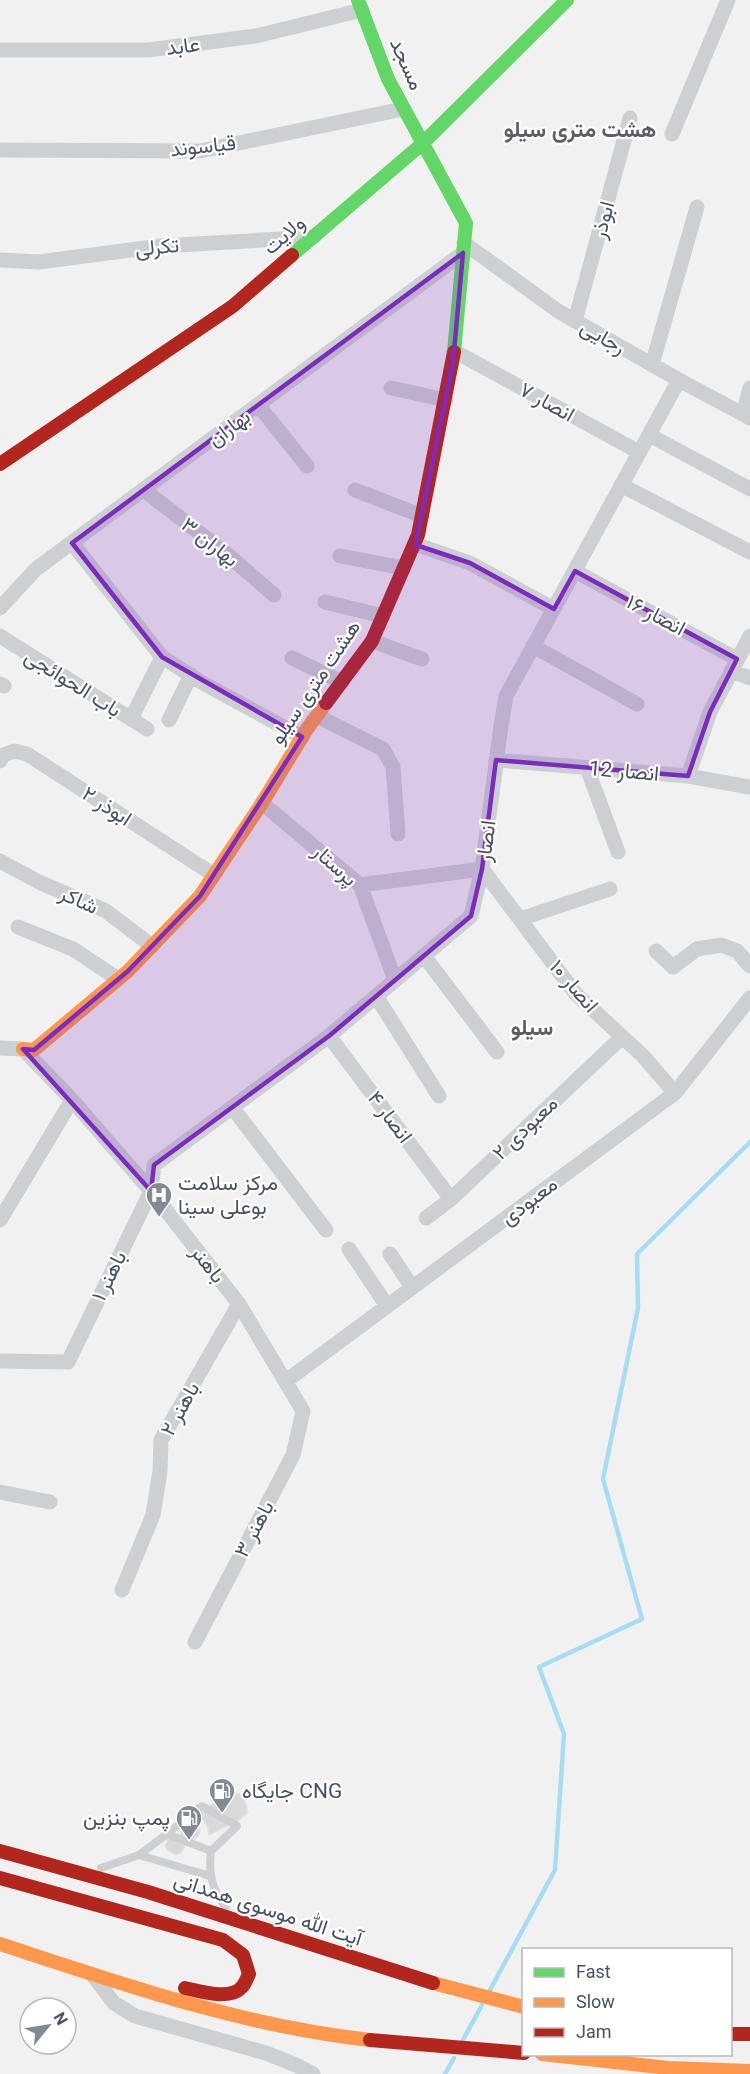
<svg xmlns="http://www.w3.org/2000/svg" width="750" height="2074" font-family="Roboto,Vazirmatn,sans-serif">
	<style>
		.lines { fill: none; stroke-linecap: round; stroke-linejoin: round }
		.stream { stroke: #a7ddf2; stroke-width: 4.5 }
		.building { fill: #d9d9db; stroke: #e3e3e4; stroke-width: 1.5 }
		.lane { stroke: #cdd0d2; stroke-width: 8 }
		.street { stroke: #cdd0d2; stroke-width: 15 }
		.fast { stroke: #63d668; stroke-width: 14 }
		.slow { stroke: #ff974d; stroke-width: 14 }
		.jam { stroke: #b3261e; stroke-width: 14 }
		.marked { fill: #7b2cbf; fill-opacity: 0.2; stroke: #7b2cbf; stroke-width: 4.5; stroke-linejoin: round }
		.labels { text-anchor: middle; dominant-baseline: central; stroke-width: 4.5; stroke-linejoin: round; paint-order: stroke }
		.street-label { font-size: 21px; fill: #475260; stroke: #fff }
		.poi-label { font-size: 21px; fill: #475260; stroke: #fff; text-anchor: start }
		.neighbourhood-label { font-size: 22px; font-weight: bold; fill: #5c6066; stroke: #fff }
	</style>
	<rect width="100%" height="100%" fill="#f2f1f1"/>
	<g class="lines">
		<path class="stream" d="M490 1990 555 1870 564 1734 539 1667 642 1619 603 1479 638 1308 637 1254 750 1142
			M463 2040 482 2005
			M445 2074 454 2058"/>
	</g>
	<path class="building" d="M238 1793 244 1798 248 1812 238 1821 209 1835 208 1828 202 1818 195 1816 224 1796Z
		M180 1830a10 10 0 1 1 20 0a10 10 0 1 1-20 0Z
		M170 1836 186 1844 181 1853 176 1855 167 1850 165 1845Z"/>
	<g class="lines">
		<path class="lane" d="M167 1834 202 1806 237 1826 211 1851
			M139 1855 210 1876
			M101 1868 139 1855 167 1834 211 1851C208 1873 212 1890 226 1908"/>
		<path class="street" d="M0 50H148L256 36 362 10
			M672 134 728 0
			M0 150 200 151 403 109
			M464 243 558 311 679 380 750 418
			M0 260 39 262 161 246 314 237
			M575 321 630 118
			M454 351 639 452
			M652 365 697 207
			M391 388 446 400
			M259 406 307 466
			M743 414 750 388
			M649 435 750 489
			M621 485 750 552
			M144 490 228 555 274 595
			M355 490 422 516
			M72 543 162 657 201 682 302 737
			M415 544 470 563 554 609
			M340 556 404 568
			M575 571 737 659
			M325 602 383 616
			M0 608 36 569 463 253
			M0 636 147 729
			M372 641 422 659
			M533 646 637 704
			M292 658 342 682
			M731 671 750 678
			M0 684 4 686
			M317 716 383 749 393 767 398 834
			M131 719 162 657
			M169 720 191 675
			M496 760 688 776 750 787
			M0 761 3 755 14 751 27 754 214 875
			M587 768 618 852
			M688 776 710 712 750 636
			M262 803 360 885 395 980
			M0 861 39 882 106 911 152 946
			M482 869 576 994 643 1056 675 1093
			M360 885 482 869
			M520 919 610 889
			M18 927 73 949 118 979
			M656 951 673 967 697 949 721 945 737 951 750 966
			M424 956 497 1052
			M376 996 439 1096
			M329 1036 451 1199
			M0 1048 23 1049 72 1100 151 1191 239 1304 303 1411 293 1455 195 1642
			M232 1107 326 1230
			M426 1218 451 1199 622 1037
			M0 1220 72 1100
			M349 1249 387 1306
			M390 1254 412 1287
			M0 1361 68 1362 151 1191 154 1165 329 1036 471 916 482 869 501 726 506 696 679 380
			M286 1381 675 1093 750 998
			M0 1492 50 1502
			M122 1590 153 1515 160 1471 161 1440 239 1304
			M94 1977 114 2003 135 2016 266 2053 296 2065 313 2074"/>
		<path class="fast" d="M358 0 388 79 466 223 454 352
			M292 255 422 144 567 0"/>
		<path class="slow" d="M23 1049 34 1050 128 971 200 896 262 803 307 729 326 703
			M0 1944C122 1984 242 2026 370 2040
			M433 1983 524 2007
			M542 2054 668 2068 750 2071"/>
		<path class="jam" d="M0 464 233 306 292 255
			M326 703 372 641 418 535 454 352
			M0 1851 148 1892 433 1983
			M0 1878 223 1940 243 1955 249 1974C247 1978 245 1984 242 1987 230 2001 200 1991 185 1988
			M730 2034H750
			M370 2040 524 2053"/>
	</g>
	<path class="marked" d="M463 253 453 363 416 545 470 563 554 609 575 571 737 659 710 712 688 776 496 760 482 869 471 916 329 1036 154 1165 151 1191 23 1049 34 1050 128 971 200 896 302 737 162 657 72 543Z"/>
	<defs>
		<g id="hospital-pin" transform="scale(1.35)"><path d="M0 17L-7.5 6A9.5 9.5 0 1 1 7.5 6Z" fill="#838a93" stroke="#fff"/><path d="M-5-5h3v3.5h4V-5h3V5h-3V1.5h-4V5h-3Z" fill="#fff"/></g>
		<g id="fuel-pin" transform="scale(1.35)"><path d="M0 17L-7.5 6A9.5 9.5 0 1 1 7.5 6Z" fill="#838a93" stroke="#fff"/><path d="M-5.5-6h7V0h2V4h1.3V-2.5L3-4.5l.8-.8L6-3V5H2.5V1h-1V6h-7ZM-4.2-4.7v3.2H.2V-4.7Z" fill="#fff"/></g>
	</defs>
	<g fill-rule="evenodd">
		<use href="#hospital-pin" x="159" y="1195"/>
		<use href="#fuel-pin" x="222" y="1791"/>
		<use href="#fuel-pin" x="189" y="1818"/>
	</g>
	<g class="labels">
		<g class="street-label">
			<text transform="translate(183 46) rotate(-7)">عابد</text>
			<text transform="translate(407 64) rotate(66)">مسجد</text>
			<text transform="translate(203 146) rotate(-6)">قیاسوند</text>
			<text transform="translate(603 220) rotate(-75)">ابوذر</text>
			<text transform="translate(284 235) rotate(-41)">ولایت</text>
			<text transform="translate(157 247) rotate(-6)">تکرلی</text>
			<text transform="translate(603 337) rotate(30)">رجایی</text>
			<text transform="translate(547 402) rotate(29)">انصار ۷</text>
			<text transform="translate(229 428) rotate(-37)">بهاران</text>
			<text transform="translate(210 542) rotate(38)">بهاران ۳</text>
			<text transform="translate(656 615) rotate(28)">انصار ۱۶</text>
			<text transform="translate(315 682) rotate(-56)">هشت متری سیلو</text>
			<text transform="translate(73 683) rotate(32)">باب الحوائجی</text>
			<text transform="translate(624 771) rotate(5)">انصار 12</text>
			<text transform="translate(107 806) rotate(33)">ابوذر ۲</text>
			<text transform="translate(486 841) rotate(-83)">انصار</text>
			<text transform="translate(335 865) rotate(42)">پرستار</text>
			<text transform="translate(79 900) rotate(24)">شاکر</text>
			<text transform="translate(574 986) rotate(49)">انصار ۱۰</text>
			<text transform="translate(390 1117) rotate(53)">انصار ۴</text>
			<text transform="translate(525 1128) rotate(-44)">معبودی ۲</text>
			<text transform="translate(529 1201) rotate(-37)">معبودی</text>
			<text transform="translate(208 1264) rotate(52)">باهنر</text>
			<text transform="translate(109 1276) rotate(-64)">باهنر ۱</text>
			<text transform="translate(180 1409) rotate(-61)">باهنر ۲</text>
			<text transform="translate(254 1529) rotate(-62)">باهنر ۳</text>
			<text transform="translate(268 1909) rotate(18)">آیت الله موسوی همدانی</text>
		</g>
		<g class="poi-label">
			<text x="178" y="1183">مرکز سلامت<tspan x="178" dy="24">بوعلی سینا</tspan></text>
			<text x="242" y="1791">جایگاه CNG</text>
			<text x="170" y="1818" text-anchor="end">پمپ بنزین</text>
		</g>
		<g class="neighbourhood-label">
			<text x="580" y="129">هشت متری سیلو</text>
			<text x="532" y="1027">سیلو</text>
		</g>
	</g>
	<rect x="522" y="1948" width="210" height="108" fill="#ffffff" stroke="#b5babf" stroke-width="1.5"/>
	<rect x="534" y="1968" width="30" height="9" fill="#63d668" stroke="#b5babf" stroke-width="1.5"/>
	<text x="576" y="1978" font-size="18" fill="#475260">Fast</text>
	<rect x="534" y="1998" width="30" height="9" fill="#ff974d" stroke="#b5babf" stroke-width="1.5"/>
	<text x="576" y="2008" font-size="18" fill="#475260">Slow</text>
	<rect x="534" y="2028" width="30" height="9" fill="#b3261e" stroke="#b5babf" stroke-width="1.5"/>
	<text x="576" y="2038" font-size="18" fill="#475260">Jam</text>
	<g transform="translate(48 2026) rotate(60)"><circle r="28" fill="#ffffff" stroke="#b5babf" stroke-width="1.5"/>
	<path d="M0-4.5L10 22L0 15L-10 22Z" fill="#838a93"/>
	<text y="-9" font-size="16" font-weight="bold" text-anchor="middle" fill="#475260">N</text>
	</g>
</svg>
